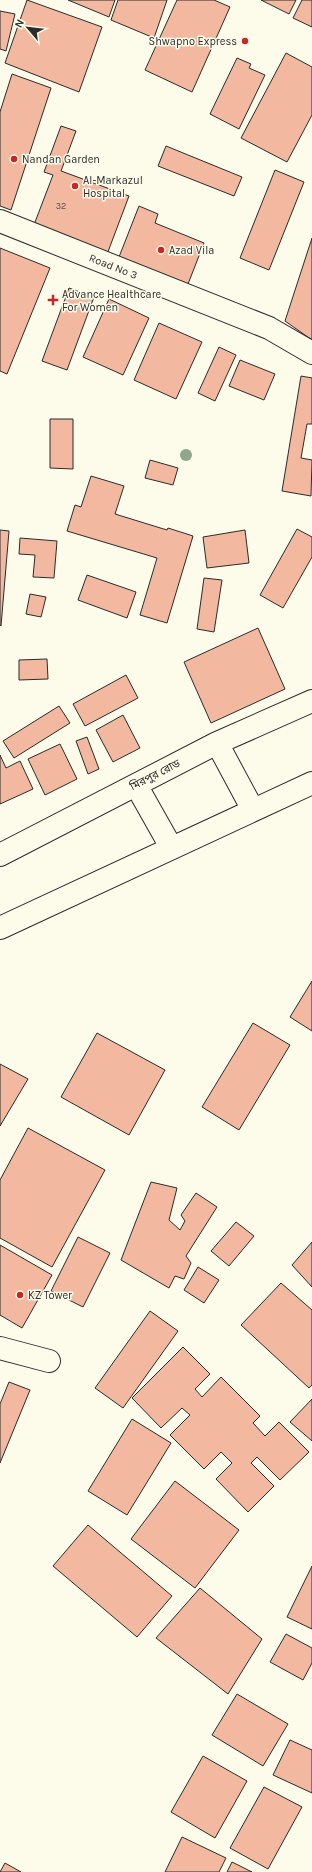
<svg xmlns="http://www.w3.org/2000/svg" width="312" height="1872" font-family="Karla,'Noto Sans Bengali',sans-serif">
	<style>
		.building { fill: #f2b8a0; stroke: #2b2b2b }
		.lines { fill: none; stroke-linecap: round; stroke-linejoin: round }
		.street-casing { stroke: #2b2b2b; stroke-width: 24 }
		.highway-casing { stroke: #2b2b2b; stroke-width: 24 }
		.street { stroke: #fdfbea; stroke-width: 22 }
		.highway { stroke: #fdfbea; stroke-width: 22 }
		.tree { fill: #8ea78a }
		.poi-dot { fill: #c62828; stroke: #fdfbea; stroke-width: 1.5 }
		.labels { text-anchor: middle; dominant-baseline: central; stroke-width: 3; stroke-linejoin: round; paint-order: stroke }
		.number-label { font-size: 9px; fill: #5d4e48 }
		.poi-label { font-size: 11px; fill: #2b2b2b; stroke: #fdfbea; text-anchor: start }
		.street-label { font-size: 11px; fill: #2b2b2b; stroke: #fdfbea }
	</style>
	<rect width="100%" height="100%" fill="#fdfbea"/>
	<path class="building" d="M27 0 102 27 79 92 5 63Z
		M68 0H115L109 17Z
		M118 0H167L154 38 111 20Z
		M177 0H214L230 7 192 92 145 70Z
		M261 0H296L289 14Z
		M302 0H312V27L293 18Z
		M0 11 15 14 6 51 0 49Z
		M286 53 312 67V115L287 162 241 138Z
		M237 58 251 64 249 68 265 75 239 129 210 114Z
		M12 74 51 88 11 210 0 206V112Z
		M61 126 76 131 61 171 129 196 106 257 32 230 53 175 44 172Z
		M166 146 242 177 234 196 158 166Z
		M275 170 304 182 269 270 240 258Z
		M139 206 158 214 155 223 204 243 188 284 119 257Z
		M312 238V340L285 321Z
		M0 248 50 268 7 374 0 371Z
		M69 288 94 297 67 370 42 361Z
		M109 299 149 318 123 375 83 357Z
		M159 323 202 342 176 399 134 380Z
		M219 347 236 355 215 401 198 393Z
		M240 360 275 374 264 400 229 386Z
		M301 376 312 378V424H307L301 458 312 460 311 496 282 491Z
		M50 419H73V469L50 468Z
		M150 460 178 468 173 485 145 478Z
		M91 476 124 486 115 514 167 530 168 528 193 536 167 623 140 615 157 558 67 531 75 505 81 507Z
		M297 529 312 537V557L283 608 260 595Z
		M0 530 9 531 1 626 0 625Z
		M245 530 249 563 207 568 203 537Z
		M20 538 57 541 54 578 33 577 35 555 19 554Z
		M87 575 136 592 127 618 78 600Z
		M204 578 222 580 214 632 197 629Z
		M30 594 46 597 41 617 26 614Z
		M258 628 285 689 211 723 184 662Z
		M47 659 48 679 19 680V660Z
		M126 675 138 698 85 726 73 704Z
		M59 706 70 723 14 758 3 741Z
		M123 715 140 748 113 762 96 730Z
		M87 737 99 769 88 774 76 741Z
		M60 744 77 779 45 795 28 759Z
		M0 755 6 768 20 761 33 789 0 804Z
		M312 981V1031L290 1017Z
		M253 1023 290 1045 239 1130 202 1107Z
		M97 1033 165 1070 129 1135 61 1097Z
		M0 1064 28 1079 0 1126Z
		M28 1128 105 1170 52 1267 0 1238V1180Z
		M151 1182 177 1188 169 1220 180 1230 185 1221 181 1215 196 1193 217 1207 186 1256 191 1263 184 1279 175 1276 169 1288 121 1260Z
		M236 1222 254 1236 229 1266 211 1251Z
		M78 1237 110 1253 83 1307 51 1291Z
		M312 1242V1287L292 1265Z
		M0 1245 52 1275 22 1328 0 1315Z
		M198 1267 219 1280 204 1303 184 1290Z
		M281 1283 312 1310V1385L309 1388 241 1325Z
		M150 1311 178 1331 123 1408 95 1388Z
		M183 1347 210 1374 195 1389 202 1397 221 1377 260 1416 253 1423 265 1436 279 1422 309 1452 280 1480 257 1457 251 1463 274 1486 248 1512 216 1479 232 1463 221 1452 204 1469 170 1435 190 1415 182 1408 161 1428 132 1398Z
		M9 1382 30 1390 0 1463V1404Z
		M312 1399V1441L290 1422Z
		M132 1419 171 1443 127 1515 88 1491Z
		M175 1481 239 1530 195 1588 131 1539Z
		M88 1525 172 1596 137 1637 53 1566Z
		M312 1566V1629L287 1617Z
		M200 1588 262 1639 228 1694 156 1638Z
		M286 1634 312 1648V1663L303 1680 270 1662Z
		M237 1694 288 1724 263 1766 212 1735Z
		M290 1740 312 1750V1793L273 1775Z
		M203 1756 247 1781 215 1838 171 1812Z
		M264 1787 302 1807 268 1869 230 1848Z
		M182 1837 226 1858 219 1872H165Z
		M232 1862 252 1872H227Z
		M5 1863 21 1872H0Z"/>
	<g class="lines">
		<g class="street-casing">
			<g id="street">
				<path id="s1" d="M0 221 269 328 312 353"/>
				<path d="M0 1348 49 1361"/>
			</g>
		</g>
		<g class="highway-casing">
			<path id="highway" d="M217 743 253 810
				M136 785 171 847
				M0 855 217 743 312 701
				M0 928 312 783"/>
		</g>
		<use href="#street" class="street"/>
		<use href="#highway" class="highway"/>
	</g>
	<circle class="tree" cx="186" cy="455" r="6"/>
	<g class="poi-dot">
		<circle cx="245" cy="41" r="4"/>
		<circle cx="14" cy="159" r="4"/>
		<circle cx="75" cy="186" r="4"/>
		<circle cx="161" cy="250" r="4"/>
		<path d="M51 294h4v4h4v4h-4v4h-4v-4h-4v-4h4z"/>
		<circle cx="20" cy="1295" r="4"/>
	</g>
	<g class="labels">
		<g class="number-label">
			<text x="61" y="206">32</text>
		</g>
		<g class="poi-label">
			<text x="237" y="41" text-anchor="end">Shwapno Express</text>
			<text x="22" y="159">Nandan Garden</text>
			<text x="83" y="180">Al-Markazul<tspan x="83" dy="13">Hospital</tspan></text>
			<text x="169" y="250">Azad Vila</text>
			<text x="62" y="294">Advance Healthcare<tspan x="62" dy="13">For Women</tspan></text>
			<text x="28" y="1295">KZ Tower</text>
		</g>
		<g class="street-label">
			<text stroke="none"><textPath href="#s1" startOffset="122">Road No 3</textPath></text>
			<text transform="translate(155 775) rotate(-27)">মিরপুর রোড</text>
		</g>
	</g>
	<g transform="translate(28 28) rotate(298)" stroke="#fdfbea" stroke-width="3" paint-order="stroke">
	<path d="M0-3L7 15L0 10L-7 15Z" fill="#2b2b2b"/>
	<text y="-6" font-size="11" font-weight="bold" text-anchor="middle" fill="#2b2b2b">N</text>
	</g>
</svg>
